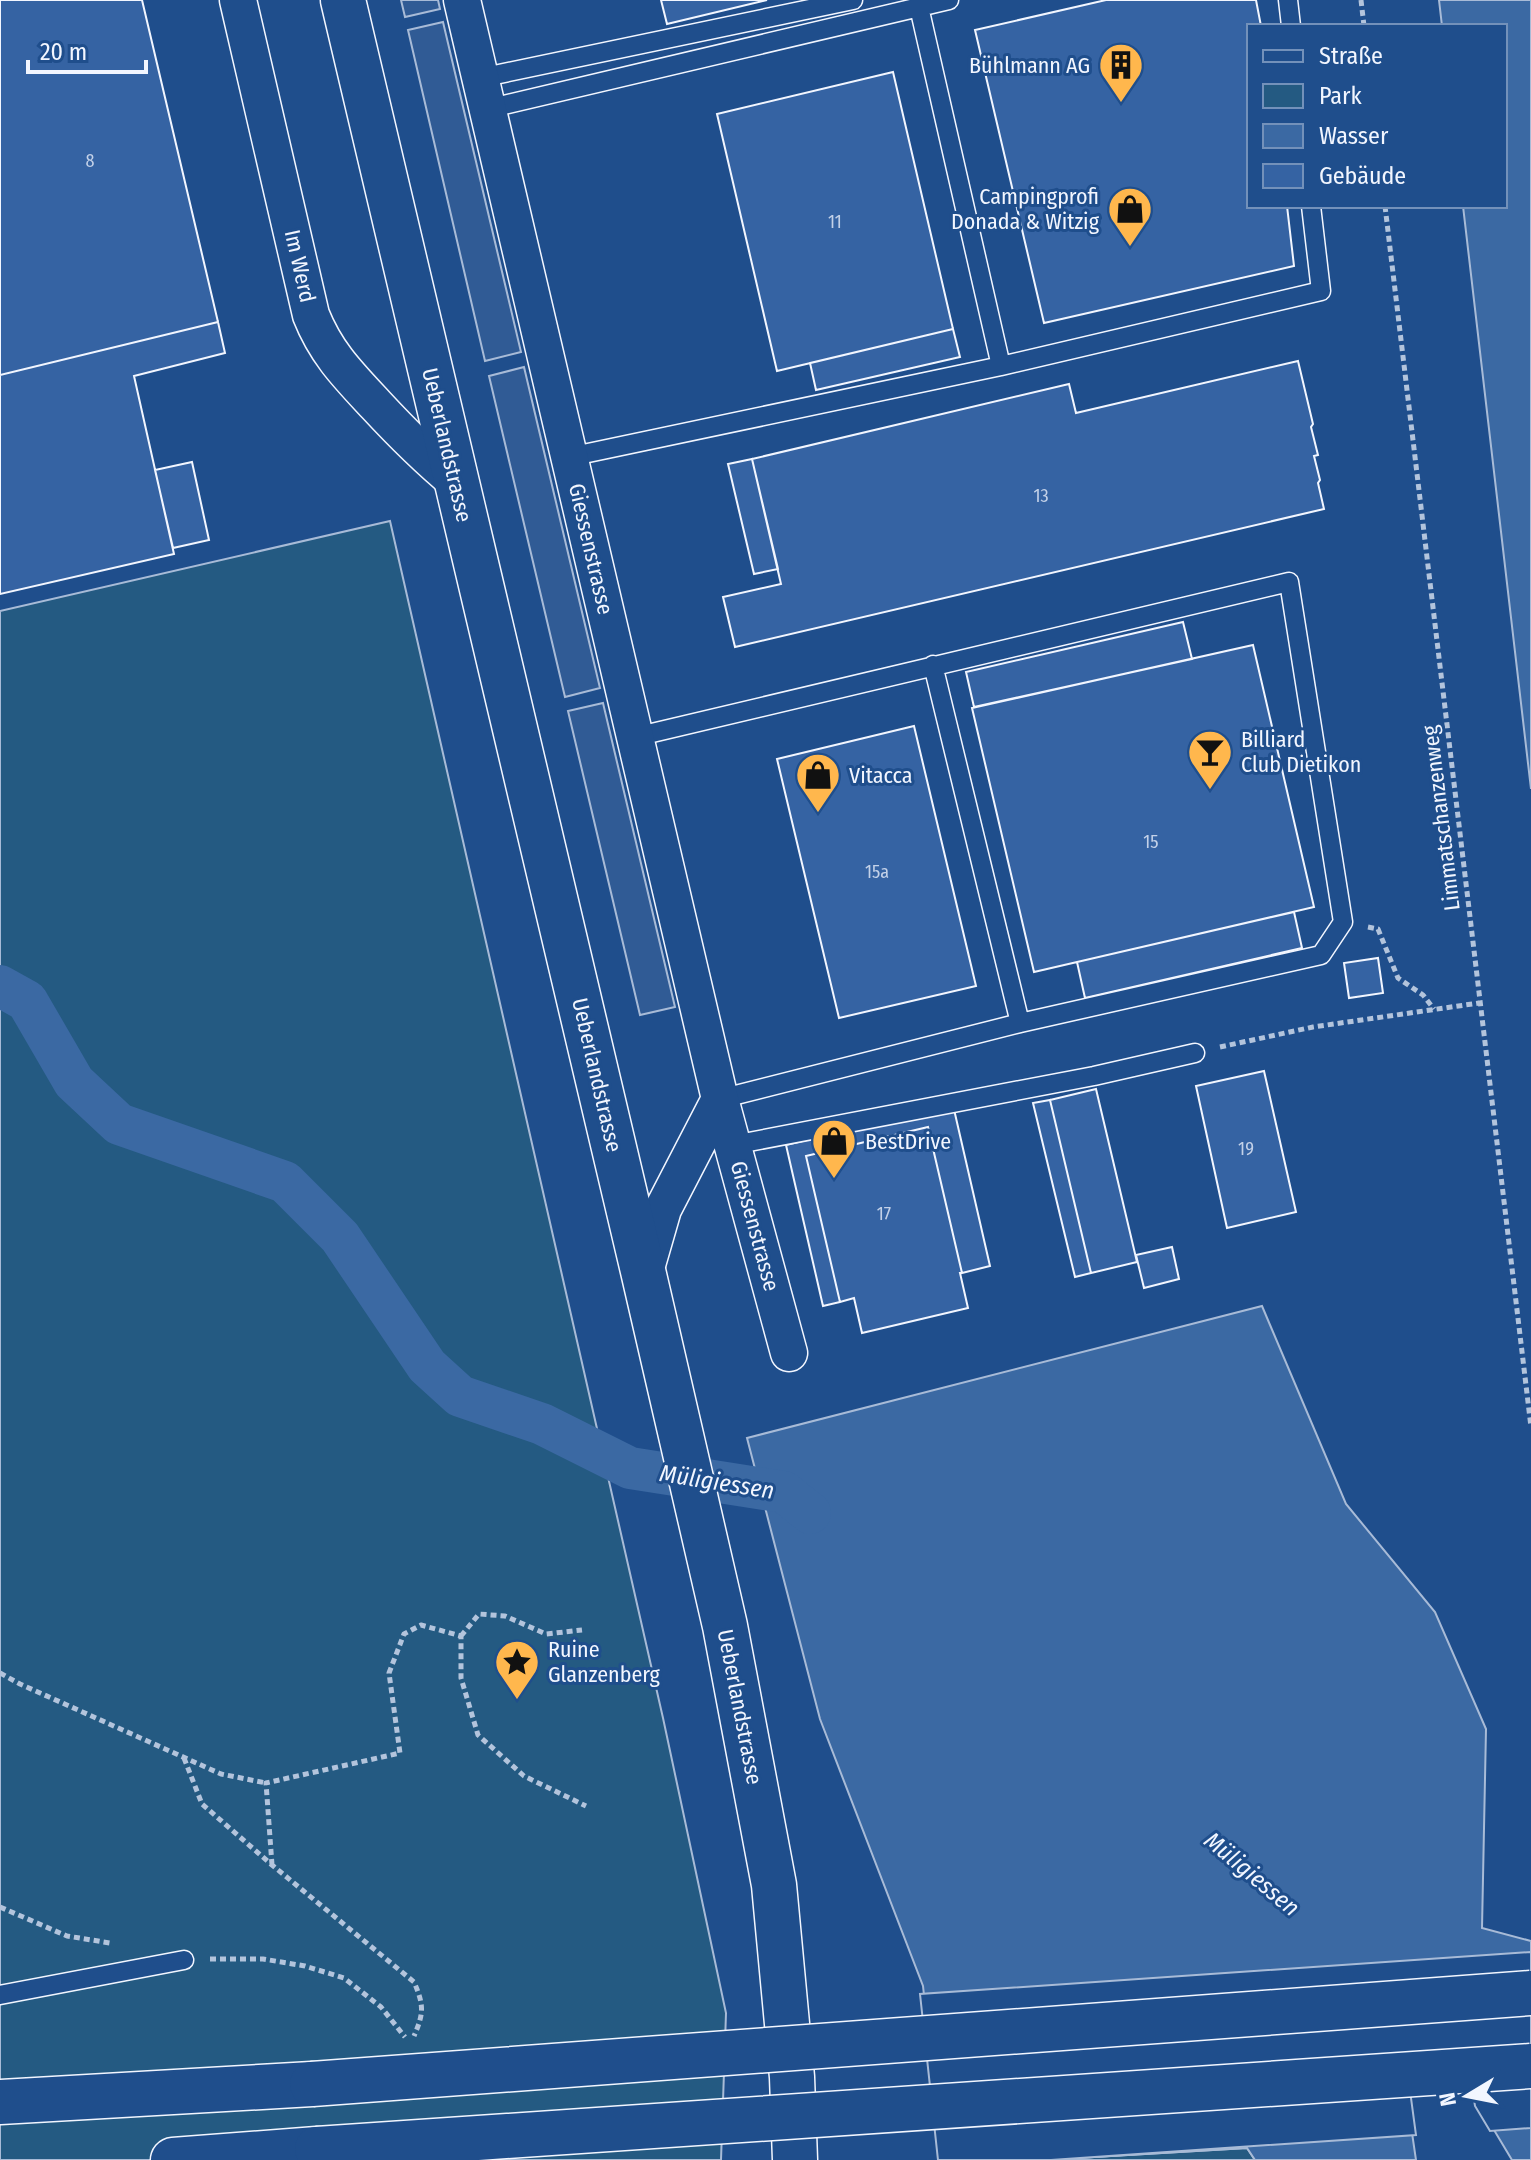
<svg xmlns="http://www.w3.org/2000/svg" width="1531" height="2160" font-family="'Fira Sans Condensed',sans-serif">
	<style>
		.green { fill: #245a82; stroke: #a8bbd7; stroke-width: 2 }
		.parking { fill: #305b95; stroke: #a8bbd7; stroke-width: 2 }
		.water { fill: #3b69a3; stroke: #a8bbd7; stroke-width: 2 }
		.pier { fill: #1f4e8c; stroke: #a8bbd7; stroke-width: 2 }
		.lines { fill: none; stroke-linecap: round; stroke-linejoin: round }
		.canal { stroke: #3b69a3; stroke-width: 42 }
		.building { fill: #3563a3; stroke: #f2f6ff; stroke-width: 2 }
		.service-casing { stroke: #f2f6ff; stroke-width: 21 }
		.minor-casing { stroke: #f2f6ff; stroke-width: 39 }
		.primary-casing { stroke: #f2f6ff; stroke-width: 47 }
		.motorway-casing { stroke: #f2f6ff; stroke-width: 47 }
		.path { stroke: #b3c4dc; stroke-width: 5; stroke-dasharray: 6 4; stroke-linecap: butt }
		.service { stroke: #1f4e8c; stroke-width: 18 }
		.minor { stroke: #1f4e8c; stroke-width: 36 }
		.primary { stroke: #1f4e8c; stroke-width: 44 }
		.motorway { stroke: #1f4e8c; stroke-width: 44 }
		.motorway-bridge-casing { stroke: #f2f6ff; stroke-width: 47; stroke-linecap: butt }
		.motorway-bridge { stroke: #1f4e8c; stroke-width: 44 }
		.labels { text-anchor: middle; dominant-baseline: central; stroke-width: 6; stroke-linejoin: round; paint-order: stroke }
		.number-label { font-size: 18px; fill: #c3d1e8 }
		.poi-label { font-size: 22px; fill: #f2f6ff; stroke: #1f4e8c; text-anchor: start }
		.street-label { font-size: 22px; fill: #f2f6ff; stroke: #1f4e8c }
		.water-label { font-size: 24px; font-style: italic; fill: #f2f6ff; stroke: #1f4e8c }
	</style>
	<rect width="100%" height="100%" fill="#1f4e8c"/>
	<path class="green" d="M390 521 663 1718 726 2013 721 2160H0V611Z
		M1247 2148 1255 2160H1043Z"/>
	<path class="parking" d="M401 0H438L440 9 405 17Z
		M443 22 521 352 485 361 408 30Z
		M524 367 600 688 565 697 489 376Z
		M603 703 675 1007 640 1015 568 711Z"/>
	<path class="water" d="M1439 0H1531V789L1463 206H1505V26H1442Z
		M1262 1306 1346 1504 1435 1612 1486 1729 1482 1928 1531 1941V2160H1512L1479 2105 1470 2053 1401 2058 1416 2160H1255L1247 2148 1043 2160H942L923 1986 820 1719 747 1438Z"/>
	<path class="pier" d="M1531 1952V2128L1490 2131 1475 2106 1467 2057 1406 2061 1416 2135 1051 2160H938L920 1994Z"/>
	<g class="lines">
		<path class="canal" d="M0 986 27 1001 74 1082 119 1124 285 1182 340 1237 427 1366 460 1396 542 1424 630 1468 784 1492 810 1513"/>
	</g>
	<path class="building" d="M0 0H142L218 322 0 375Z
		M661 0H767L667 24Z
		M1106 0H1256L1261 26H1249V206H1287L1294 266 1044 323 975 30Z
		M893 72 953 329 777 371 717 114Z
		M218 322 225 353 134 376 174 554 0 594V375Z
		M953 329 960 357 816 390 810 363Z
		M1298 361 1313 424 1311 427 1318 455 1314 456 1320 480 1318 483 1324 509 735 647 723 597 781 584 752 459 1069 384 1076 413Z
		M752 459 778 569 754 574 728 464Z
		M192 462 209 540 173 548 155 470Z
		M1183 622 1192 659 974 707 966 672Z
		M1253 645 1314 907 1034 972 972 708Z
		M914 726 976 986 839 1018 777 759Z
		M1294 912 1302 948 1085 998 1077 962Z
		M1378 958 1383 993 1349 998 1344 963Z
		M1264 1071 1296 1212 1227 1228 1196 1086Z
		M1096 1089 1137 1262 1091 1273 1050 1100Z
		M1050 1100 1091 1273 1075 1277 1033 1103Z
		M953 1105 990 1266 962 1273 928 1127 806 1156 840 1302 823 1306 786 1145Z
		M928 1127 962 1273H960L968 1308 862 1333 854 1298 840 1302 806 1156Z
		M1172 1247 1179 1279 1144 1288 1136 1255Z"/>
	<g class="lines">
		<g class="service-casing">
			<path id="service" d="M1288 0 1291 26
				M919 7 1001 366
				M480 78 853 0
				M487 109 949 0
				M569 457 1001 366 1321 291 1311 206
				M933 665 1020 1023
				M635 737 1289 582 1343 922 1321 955 1020 1023 720 1099
				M733 1145 1094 1076 1195 1053
				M0 1995 184 1960"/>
		</g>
		<g class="minor-casing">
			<path id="minor" d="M238 0 311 315C326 353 348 375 376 405 401 432 427 458 456 482
				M462 0 720 1099 789 1353
				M644 1275 663 1209 720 1099"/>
		</g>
		<g class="primary-casing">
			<path id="primary" d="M343 0 644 1275 725 1626 774 1885 792 2077 795 2160"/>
		</g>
		<g class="motorway-casing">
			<path id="motorway" d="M0 2102 312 2084
				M173 2160 317 2149"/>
		</g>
		<path class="path" d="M1361 0 1364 26
			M1385 206 1531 1427
			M1368 927 1378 929 1398 978 1423 995 1434 1009
			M1220 1047 1313 1027 1479 1003
			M461 1636 479 1614 505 1616 546 1634 582 1630
			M0 1673 20 1684 221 1774 266 1783
			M184 1758 202 1804 272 1865 414 1982C424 2005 424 2013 414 2036
			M272 1865 266 1783 400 1753 389 1673 404 1634 421 1625 461 1636V1678L478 1735 524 1776 586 1806
			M0 1907 67 1936 110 1943
			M210 1959H263L305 1966 344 1978 381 2007 405 2037"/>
		<use href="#service" class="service"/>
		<use href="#minor" class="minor"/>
		<use href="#primary" class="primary"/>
		<use href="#motorway" class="motorway"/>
		<g class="motorway-bridge-casing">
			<path id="motorway-bridge" d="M312 2084 1531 1993
				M317 2149 1531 2066"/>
		</g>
		<use href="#motorway-bridge" class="motorway-bridge"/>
	</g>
	<defs>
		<g id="building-pin" transform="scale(2.3)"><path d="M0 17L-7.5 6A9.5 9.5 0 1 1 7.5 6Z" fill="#ffb74d" stroke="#1f4e8c"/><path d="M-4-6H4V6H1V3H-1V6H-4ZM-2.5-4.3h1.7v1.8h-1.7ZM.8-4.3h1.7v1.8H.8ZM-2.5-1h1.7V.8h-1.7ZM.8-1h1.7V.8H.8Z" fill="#111"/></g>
		<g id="shop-pin" transform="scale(2.3)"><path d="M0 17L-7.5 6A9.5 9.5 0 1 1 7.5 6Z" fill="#ffb74d" stroke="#1f4e8c"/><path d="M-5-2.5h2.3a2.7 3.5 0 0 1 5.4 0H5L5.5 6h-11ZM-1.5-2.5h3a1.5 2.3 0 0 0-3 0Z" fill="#111"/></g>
		<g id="bar-pin" transform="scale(2.3)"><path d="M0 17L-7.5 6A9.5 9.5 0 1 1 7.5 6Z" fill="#ffb74d" stroke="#1f4e8c"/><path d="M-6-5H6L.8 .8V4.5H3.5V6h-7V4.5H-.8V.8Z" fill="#111"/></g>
		<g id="sight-pin" transform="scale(2.3)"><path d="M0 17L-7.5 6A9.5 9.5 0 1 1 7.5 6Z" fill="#ffb74d" stroke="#1f4e8c"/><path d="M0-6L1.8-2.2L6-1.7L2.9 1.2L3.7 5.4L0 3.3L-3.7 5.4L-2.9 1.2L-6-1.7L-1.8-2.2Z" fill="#111"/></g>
	</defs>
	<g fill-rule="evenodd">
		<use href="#building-pin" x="1121" y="65"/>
		<use href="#shop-pin" x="1130" y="209"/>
		<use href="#bar-pin" x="1210" y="752"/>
		<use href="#shop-pin" x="818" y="775"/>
		<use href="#shop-pin" x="834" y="1141"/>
		<use href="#sight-pin" x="517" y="1662"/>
	</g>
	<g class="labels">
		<g class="number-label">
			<text x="90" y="161">8</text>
			<text x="835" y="222">11</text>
			<text x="1041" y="496">13</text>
			<text x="1151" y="842">15</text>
			<text x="877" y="872">15a</text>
			<text x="1246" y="1149">19</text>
			<text x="884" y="1214">17</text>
		</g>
		<g class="poi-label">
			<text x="1090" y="65" text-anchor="end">Bühlmann AG</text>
			<text x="1099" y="196" text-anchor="end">Campingprofi<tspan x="1099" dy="25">Donada &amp; Witzig</tspan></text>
			<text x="1241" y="739">Billiard<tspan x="1241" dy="25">Club Dietikon</tspan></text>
			<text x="849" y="775">Vitacca</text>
			<text x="865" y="1141">BestDrive</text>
			<text x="548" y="1649">Ruine<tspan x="548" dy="25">Glanzenberg</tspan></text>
		</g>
		<g class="street-label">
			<text transform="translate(300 266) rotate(77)">Im Werd</text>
			<text transform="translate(447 445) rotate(77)">Ueberlandstrasse</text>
			<text transform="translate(591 549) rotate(77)">Giessenstrasse</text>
			<text transform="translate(1441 818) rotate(-97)">Limmatschanzenweg</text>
			<text transform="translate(597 1075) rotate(77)">Ueberlandstrasse</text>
			<text transform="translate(755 1226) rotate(75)">Giessenstrasse</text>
			<text transform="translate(740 1707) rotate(79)">Ueberlandstrasse</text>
		</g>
		<g class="water-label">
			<text transform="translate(717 1482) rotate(9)">Müligiessen</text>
			<text transform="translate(1252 1874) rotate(40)">Müligiessen</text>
		</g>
	</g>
	<rect x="1247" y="24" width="260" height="184" fill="#1f4e8c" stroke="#7391ba" stroke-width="2"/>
	<rect x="1263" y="50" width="40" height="12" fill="#1f4e8c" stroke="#7391ba" stroke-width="2"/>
	<text x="1319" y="64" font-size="24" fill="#f2f6ff">Straße</text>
	<rect x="1263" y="84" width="40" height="24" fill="#245a82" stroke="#7391ba" stroke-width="2"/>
	<text x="1319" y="104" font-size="24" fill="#f2f6ff">Park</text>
	<rect x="1263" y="124" width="40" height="24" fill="#3b69a3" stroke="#7391ba" stroke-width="2"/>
	<text x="1319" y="144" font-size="24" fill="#f2f6ff">Wasser</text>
	<rect x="1263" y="164" width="40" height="24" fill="#3563a3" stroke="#7391ba" stroke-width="2"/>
	<text x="1319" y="184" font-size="24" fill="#f2f6ff">Gebäude</text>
	<g transform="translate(1467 2096) rotate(260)" stroke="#1f4e8c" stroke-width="6" paint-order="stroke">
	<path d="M0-6L14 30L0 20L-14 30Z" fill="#f2f6ff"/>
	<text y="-12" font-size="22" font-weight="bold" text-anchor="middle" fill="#f2f6ff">N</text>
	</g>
	<path d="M28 60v12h118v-12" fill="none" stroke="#f2f6ff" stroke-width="4"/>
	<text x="40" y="60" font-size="24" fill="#f2f6ff" stroke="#1f4e8c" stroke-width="6" paint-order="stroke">20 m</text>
</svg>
